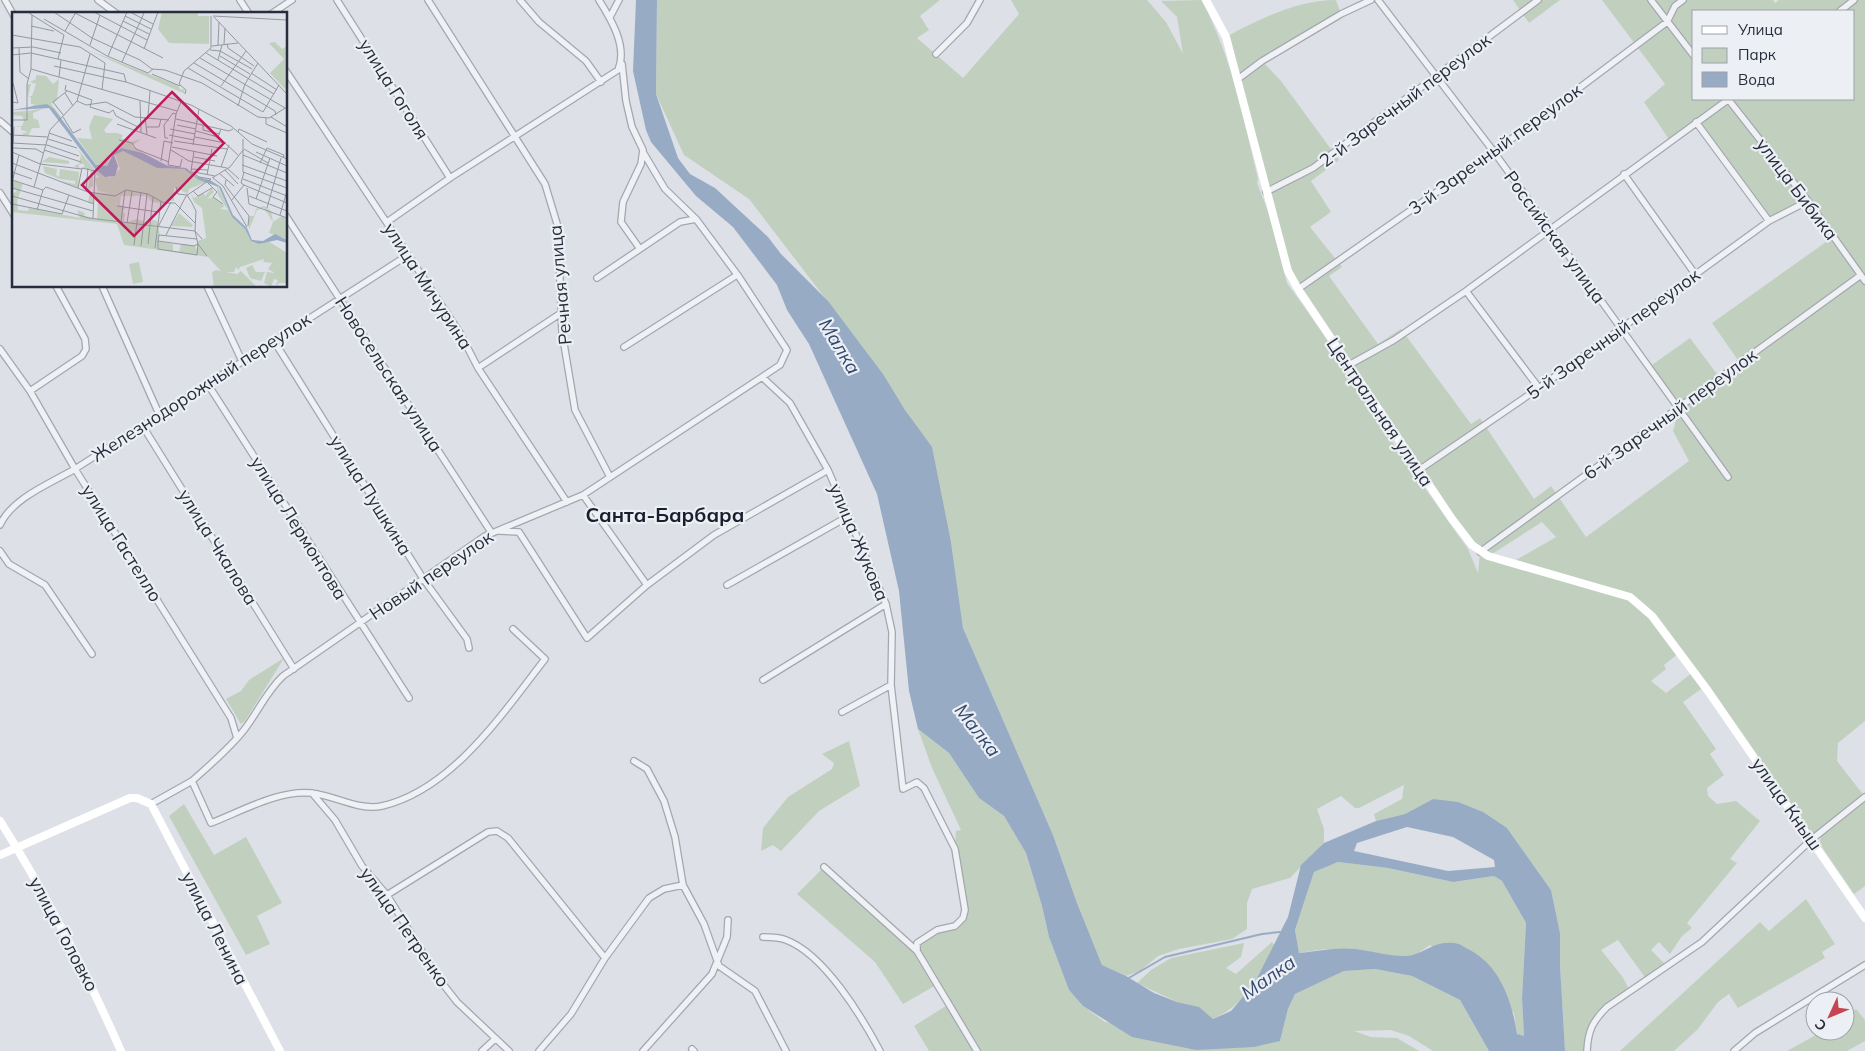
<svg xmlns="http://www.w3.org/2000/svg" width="1865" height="1051" font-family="Mulish,sans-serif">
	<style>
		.green { fill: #c1d0be; fill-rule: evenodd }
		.water { fill: #98abc5; fill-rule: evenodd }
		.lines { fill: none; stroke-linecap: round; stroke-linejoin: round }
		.stream { stroke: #98abc5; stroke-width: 2 }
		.street-casing { stroke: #a3a7b0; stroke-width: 8 }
		.street { stroke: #eff1f5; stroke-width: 5.5 }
		.secondary { stroke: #fff; stroke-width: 8 }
		.labels { text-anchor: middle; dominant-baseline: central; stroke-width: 4.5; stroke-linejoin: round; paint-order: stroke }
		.street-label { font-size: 18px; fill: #272d3c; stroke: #eceff4 }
		.water-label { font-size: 19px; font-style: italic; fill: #33496e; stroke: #eceff4 }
		.quarter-label { font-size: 20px; font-weight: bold; fill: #191f2d; stroke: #eceff4 }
		.inset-road { fill: none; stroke: #9498a2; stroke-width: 1 }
		.view { fill: #c2185b; fill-opacity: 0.15; stroke: #c2185b; stroke-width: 2.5 }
		.inset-edge { fill: none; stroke: #272d3c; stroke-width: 2.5 }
	</style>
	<rect width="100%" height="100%" fill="#dde0e6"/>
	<path class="green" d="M657 0H940L920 16 929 30 917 38 963 78 1019 14 1011 0H1147L1166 22 1183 54 1177 17 1161 1 1201 0C1208 10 1211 20 1216 31 1236 78 1246 130 1258 179L1257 183 1268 211 1287 283 1343 361 1386 433 1468 549 1478 573 1480 552 1472 545 1293 280 1226 37C1259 19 1298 0 1336 0L1341 14 1262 61 1281 81 1339 160 1311 181 1331 212 1310 227 1342 267 1329 276 1378 344 1401 329 1471 424 1480 418 1534 499 1551 486 1586 537 1689 461 1673 431 1679 409 1649 367 1690 338 1720 378 1740 363 1712 323 1833 237 1808 201 1769 221 1696 122 1670 141 1644 102 1665 84 1602 0H1773L1775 3 1779 0H1865V721L1838 743 1837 761 1865 797 1811 840 1704 687 1683 702 1716 749 1710 754 1724 775 1707 788 1708 796 1717 804 1736 801 1760 821 1730 859 1737 863 1687 923 1692 928 1682 936 1670 954 1659 942 1651 950 1667 966 1647 980 1618 940 1601 950 1622 976 1630 991 1595 1019 1587 1051H1565L1560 965V933L1551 890 1507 828 1433 799 1405 814 1376 821 1374 814 1402 799 1404 785 1359 808H1355L1341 796 1317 809 1324 829V843L1290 878 1252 889 1247 903V929L1232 939 1179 949 1158 956 1140 971 1126 976 1102 965 1077 903 1053 835 963 628 951 542 905 410 868 354 749 199 684 155 656 94ZM1694 11H1854V99H1694ZM1542 522 1556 537 1511 563 1489 556ZM1679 653 1693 672 1666 693 1651 681 1666 669 1664 665Z
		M1513 0H1560L1529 23Z
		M284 658 245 721 241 724 226 699 241 691 249 680Z
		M918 729 949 753 979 798 1004 816 1026 853 1042 906 1049 937 1069 990 1083 1006 1105 1022 1280 1041 1288 1009 1295 994 1344 971 1375 969 1412 976 1460 1000 1489 1051H1433L1409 1036 1391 1030 1354 1031 1371 1037 1397 1038 1419 1051H929L914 1026 949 1004 938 984 903 1004 875 962 797 894 824 867 917 951V943L937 930 955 926 965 910 955 849 956 831 961 830 932 768Z
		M849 741 860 786 819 811 781 851 773 845 761 851 763 828 788 797 832 769 834 763 822 754Z
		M1865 801V886L1854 894 1820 844 1821 835Z
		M184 804 214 855 246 837 282 903 257 916 270 944 246 955 169 816Z
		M1338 862 1388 868 1453 882 1494 876 1502 881 1526 923 1522 998 1524 1037 1517 1034 1514 1013 1430 945 1414 956H1390L1355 949H1325L1299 953 1295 930 1314 872Z
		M1806 899 1835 944 1822 952 1825 958 1738 1008 1729 994 1718 1002 1698 1029 1674 1051H1620L1760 922 1769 931Z
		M1272 942 1274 945C1258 977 1248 1003 1213 1019L1199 1008 1177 1002 1137 983 1151 970 1171 958 1244 943 1241 957 1226 968 1236 974Z
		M1856 1009 1865 1020V1041L1847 1051H1787L1823 1031H1845V1017Z"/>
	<path class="water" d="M636 0H657L656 94 678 158 690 174 715 188 768 237 781 254 828 301 883 374 905 410 932 447 951 542 963 628 1053 835 1077 903 1102 965 1126 976 1154 993 1177 1002 1199 1007 1213 1019 1231 1011 1254 984 1288 917 1301 865 1324 843 1376 821 1405 814 1433 799 1458 802 1483 812 1507 828 1551 890 1560 933V965L1565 1051H1489L1460 1000 1412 976 1375 969 1344 971 1295 994 1288 1009 1280 1041 1254 1047 1196 1050 1132 1037 1083 1006 1069 990 1049 937 1042 906 1026 853 1004 816 979 798 949 753 918 729 909 691 899 591 877 494 809 344 787 310 777 285 733 227 696 196 651 142 646 130 633 71ZM1407 827 1453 837 1494 860 1495 867 1448 871 1354 851 1357 843ZM1338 862 1388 868 1453 882 1494 876 1502 881 1526 923 1522 998 1524 1036 1517 1034C1512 1001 1500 965 1468 949 1464 947 1459 943 1454 943 1433 940 1422 956 1404 956 1387 956 1372 951 1356 949 1337 947 1317 951 1299 953L1295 930 1314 872Z"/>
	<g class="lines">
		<path class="stream" d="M1127 979 1165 957 1262 934 1280 932"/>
		<g class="street-casing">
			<path id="street" d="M5 0 14 16
				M98 0 117 14
				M240 0 249 14
				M337 0 450 178
				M428 0 545 184 558 227 562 332 575 410 610 477
				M520 0 539 22 586 61 601 82
				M1378 0 1494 152 1728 477
				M1651 0 1694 56
				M1840 11 1854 0
				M271 14 292 0
				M610 17 619 0
				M936 54 967 23 980 0
				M622 64 626 101 632 127 643 150 641 164 623 202 621 222 640 249
				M286 71 460 333 478 368 567 502
				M1238 79 1262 61 1341 14 1371 0
				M1728 99 1808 201 1865 281
				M0 121 14 133
				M1696 122 1769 221
				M643 152 665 189 696 219
				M1624 174 1695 274
				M1266 192 1313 168 1538 0
				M0 193 14 215
				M286 216 491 532
				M387 222 450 178 618 70C628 47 611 19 599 0
				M102 286 159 414
				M207 286 242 361
				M1298 289 1494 152 1667 22 1675 6 1683 0
				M1466 291 1539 388
				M274 341 424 580 467 639 469 648
				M624 347 737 275
				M0 349 30 391 75 469 231 718 237 738
				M1349 365 1394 340 1466 291 1729 99
				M478 368 561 313
				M762 377 790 403 828 470 886 604 892 632 891 685 903 789 917 782 924 788 955 849 965 910 963 918 955 926 937 930 917 943V951L977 1051
				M207 383 409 698
				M30 391 82 356 86 349 85 339 56 286
				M142 425 294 669
				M1419 470 1539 388 1769 221 1808 201
				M583 495 647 585
				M0 525C12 498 51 483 75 469L408 255
				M499 531 519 532 587 638 647 585 714 535 828 470
				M0 551 9 564 45 585 92 654
				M1480 552 1861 275
				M727 585 847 517
				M763 680 886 604
				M842 712 891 685
				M634 761 647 769 664 801 675 837 683 885 704 924 719 966 755 991 786 1051
				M192 781C210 765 229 749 244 730 258 712 266 692 283 676L485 536 583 495 762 377 780 365 787 350 739 277 696 219 680 222 597 278
				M312 793 335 820 362 866 387 895 439 979 457 1002 509 1051
				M151 804 192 781 211 823C242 811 278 790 311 793 334 795 358 811 382 806 452 790 503 713 545 659L513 629
				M824 867 917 951
				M387 895 488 832 497 831 508 838 605 958
				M763 937C771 937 779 937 786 940 824 954 862 1017 880 1051
				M692 1049 694 1051
				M482 1051 495 1039
				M539 1051 571 1014 605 958 649 898 664 889 683 885
				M643 1051 712 974 727 937 728 920
				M1587 1051C1588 1030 1593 1021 1607 1007L1702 942 1811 840 1865 797
				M1734 1051 1755 1033 1865 965"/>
		</g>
		<use href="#street" class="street"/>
		<path class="secondary" d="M1206 0 1226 37 1288 271 1298 289 1452 519 1472 545 1488 556 1630 597 1652 616 1708 691 1865 918
			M0 821C46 894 86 972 121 1051
			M0 855 130 798H137L151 804 280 1051"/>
	</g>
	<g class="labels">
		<g class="street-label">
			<text transform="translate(394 89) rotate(58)">улица Гоголя</text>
			<text transform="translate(1405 100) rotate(-37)">2-й Заречный переулок</text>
			<text transform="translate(1495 149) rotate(-36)">3-й Заречный переулок</text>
			<text transform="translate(1797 189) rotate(53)">улица Бибика</text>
			<text transform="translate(1555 237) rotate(54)">Российская улица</text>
			<text transform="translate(560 285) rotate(-95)">Речная улица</text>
			<text transform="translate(428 286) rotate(57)">улица Мичурина</text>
			<text transform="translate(1613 334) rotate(-36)">5-й Заречный переулок</text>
			<text transform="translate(389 374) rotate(57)">Новосельская улица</text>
			<text transform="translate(201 387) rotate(-33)">Железнодорожный переулок</text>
			<text transform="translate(1380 412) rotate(56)">Центральная улица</text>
			<text transform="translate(1670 414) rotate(-36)">6-й Заречный переулок</text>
			<text transform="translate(371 495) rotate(58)">улица Пушкина</text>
			<text transform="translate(299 528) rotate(58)">улица Лермонтова</text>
			<text transform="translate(859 542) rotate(67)">улица Жукова</text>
			<text transform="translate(122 543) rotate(58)">улица Гастелло</text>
			<text transform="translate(218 547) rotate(58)">улица Чкалова</text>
			<text transform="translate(431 575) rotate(-34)">Новый переулок</text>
			<text transform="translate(1787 804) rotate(55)">улица Кныш</text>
			<text transform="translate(405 927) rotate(55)">улица Петренко</text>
			<text transform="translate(215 928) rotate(63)">улица Ленина</text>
			<text transform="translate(64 934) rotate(62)">улица Головко</text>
		</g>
		<g class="water-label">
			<text transform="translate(840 346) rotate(59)">Малка</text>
			<text transform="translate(978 730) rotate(52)">Малка</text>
			<text transform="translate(1268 977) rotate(-35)">Малка</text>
		</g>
		<g class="quarter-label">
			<text x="665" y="514">Санта-Барбара</text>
		</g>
	</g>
	<g transform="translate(12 12)">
		<rect width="275" height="275" fill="#dde0e6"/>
		<path d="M150 0H186V4H197V32L157 31 146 17ZM263 30 270 37 275 34V79L258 61 272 47 257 31ZM76 38 165 73 169 78 172 77 173 82ZM24 63 34 64 41 72 47 67 45 88 39 92 49 105 48 107 35 92 15 97 23 92H19V85L15 84V72H19L16 84H20L24 72 18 70 24 67ZM33 96 21 101V106L26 108 28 116H20L16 124 9 122 16 120 9 118V115H0L10 114 12 109 10 104 0 103V100L14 99 15 103 16 99ZM82 103 101 107 92 118 94 121H105L111 123 109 127H117L118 130 129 127 120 134 131 141 111 136 98 144 95 154H85L65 126 80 127 77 115ZM65 136 83 158 98 166 108 157 103 142 111 139 145 156 171 157 197 169 177 177 176 182 162 175V189L154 188 156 191 151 190 148 198V191L140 190 134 184H109L108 193 114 195 110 200 113 201 112 211 125 207 136 211 137 206 145 209 148 223 146 229 161 232V239L167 240 169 232 183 234 185 238V229L194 226 190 196 182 190 179 182 182 186 191 181 193 184 200 176 202 180 195 187 201 185 213 194 208 197 216 198 206 183 205 175 198 170 205 173 220 204 233 217 239 229 247 232 256 229 275 241V271H267L263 275 266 268 262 267 259 275 252 271 255 260 263 261 256 257 260 251 251 250 252 247 228 255 227 258 224 255 222 260H210L196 245 112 233 105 212 0 200V182L5 179 0 175 1 169 11 172 5 189 6 198 16 199 17 196 68 206 65 198 73 201 72 204 85 207 86 187 82 186 81 192 76 190 78 180 96 181 86 179 83 167 87 165 81 159V174L76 177 79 157 72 156V152H67V157L62 154 67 152 69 143ZM37 145 57 149V152L29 150ZM31 154 45 157 44 163 47 165 48 157 67 160 66 176 49 169 63 172V169L48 167 33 161ZM252 194 259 199 261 210 270 204 275 207V227L257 221 261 210 252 196 245 198 237 218V204H242L244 197ZM167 201 181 213 180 215 159 214ZM127 250 131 270 121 272 117 252ZM240 253 244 260H253L249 269 238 266 234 256ZM204 258 225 262 229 259 245 275H202L200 260Z" fill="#c1d0be"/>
		<path d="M28 93 35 92 42 97 84 153 95 154 102 140 110 136 131 141 156 154 174 156 185 165 198 168 209 175 221 203 235 216 240 228 251 229 263 222 275 228V231L265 228 247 232 239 229 233 217 220 205 207 175 187 168 172 157 145 156 111 139 102 143 106 154 103 164 93 165 83 157 37 96 0 98Z" fill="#98abc5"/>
		<path class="inset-road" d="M42 0 80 26 128 48 140 57 153 58 190 71 246 105 257 106 275 95M61 0 151 46M82 0 135 28M118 0 141 12M20 3 52 23 46 47M113 4 139 17M201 4 275 8M202 5 275 82M32 7 95 44 136 61 141 57M111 9 137 22M19 14 42 19M53 19 64 0M0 23 68 35 93 51 90 78M212 32 213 16M215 32 216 36 242 54M78 33 88 3M206 33 207 10M200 34 226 31M0 36 21 35 49 41M7 36 8 60 17 67M132 37 146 0M198 38 208 39 240 57M194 41 262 82M0 43 19 41 112 62 114 70 179 93 219 114 240 132 275 147M96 44 115 0M208 44 238 62M188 46 273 96M206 48 210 33M110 50 132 1M182 51 263 99 264 103M42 54 114 70M176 56 251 100 267 73M19 57 165 99M239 61 265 78M140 62 168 74M47 65 49 48M54 73 53 78 80 88 78 95 97 101 101 98 104 104 126 115M209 74 234 39M53 81 61 94M173 82 174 78 167 72 172 59 199 36V4M65 89 74 93 94 90 123 105 157 108M128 89 129 120M0 90 6 91 1 71M226 94 233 72 246 51M164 102 156 153 168 155 170 147M52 104 41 90 55 79M136 104 138 79M51 105 61 121 69 117M133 105 135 122M259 105 275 115M254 106V112L275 121M164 107 217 119 221 117M0 108H15V72L19 57 20 3 16 0M105 112 144 126M165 113 184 117M191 113V118L208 122M135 115H147L149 107M158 117 183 122M184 119 206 125 209 117M226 120 227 117 255 130M37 121 60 129M0 123 36 125M157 123 182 128M183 125 213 131 226 143M156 126H153L152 113 161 101 164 102 169 90M36 127 65 136M231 127V160L275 176M107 128 120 131 124 137 157 150M162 129 215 137M0 131 35 133 67 144M1 131 2 115M181 133 187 97M160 135 205 144M1 136 24 137 31 141M232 137 256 151M32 138 69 150M159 138 177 149 215 156 227 167M182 139 179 159 187 165 199 167M0 140 28 152 70 157M244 140 275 154M231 143 275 161M182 145 203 149M149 149 152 129 161 131M0 151 76 180 103 184 114 178 136 182 152 191H163L183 211M248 151 255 136 272 143 271 146M230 153 275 169M209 155 217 133M179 157 196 158M213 158 226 172M0 160 20 167M182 160 203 164M208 162 222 174M195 163 200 137M200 166 218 155 231 138M201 166 211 174 235 215M231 167 275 184M0 168 31 178 34 175 82 192M214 168 213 173 237 204 236 214M0 170 7 143M196 171 205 180 201 185 211 192M232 173 275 191M22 175 38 118 65 89 78 42M164 175 166 182 175 183 180 191 184 199 183 219 190 227M0 176 81 199M66 176 70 156 83 159 81 206M235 176 237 192 275 206M74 179 76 156M181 179 186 184 200 176M0 184 77 206 183 219 186 232 195 244M237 184 275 199M244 187 258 146M219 189 232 173 229 171 232 160M0 192 50 202 57 183M105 194 146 200M255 196 269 146M25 198 31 178M268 203 275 179M109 210 113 178M115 211 120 179M146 215 159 190M154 223 174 184 199 167M146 229V237L185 243 186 232 182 234 146 229 147 223 185 227M136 232 141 185M122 233 129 180M129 234 135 182M143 236 149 189"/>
		<path class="view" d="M160 80 212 131 122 224 70 173Z"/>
		<rect width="275" height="275" class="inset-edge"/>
	</g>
	<rect x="1692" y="10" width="162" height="90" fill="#eceff4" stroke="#9da1aa"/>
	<rect x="1702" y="26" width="25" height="8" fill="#ffffff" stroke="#9da1aa"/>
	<text x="1738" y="35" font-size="15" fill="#272d3c">Улица</text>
	<rect x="1702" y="48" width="25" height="15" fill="#c1d0be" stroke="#9da1aa"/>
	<text x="1738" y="60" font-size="15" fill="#272d3c">Парк</text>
	<rect x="1702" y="72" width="25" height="15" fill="#98abc5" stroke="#9da1aa"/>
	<text x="1738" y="85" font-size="15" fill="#272d3c">Вода</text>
	<g transform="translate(1830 1016) rotate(226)"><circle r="24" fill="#eceff4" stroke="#9da1aa"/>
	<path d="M0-4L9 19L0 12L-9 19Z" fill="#c84450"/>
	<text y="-8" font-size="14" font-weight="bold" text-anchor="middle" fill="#272d3c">С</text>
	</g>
</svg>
